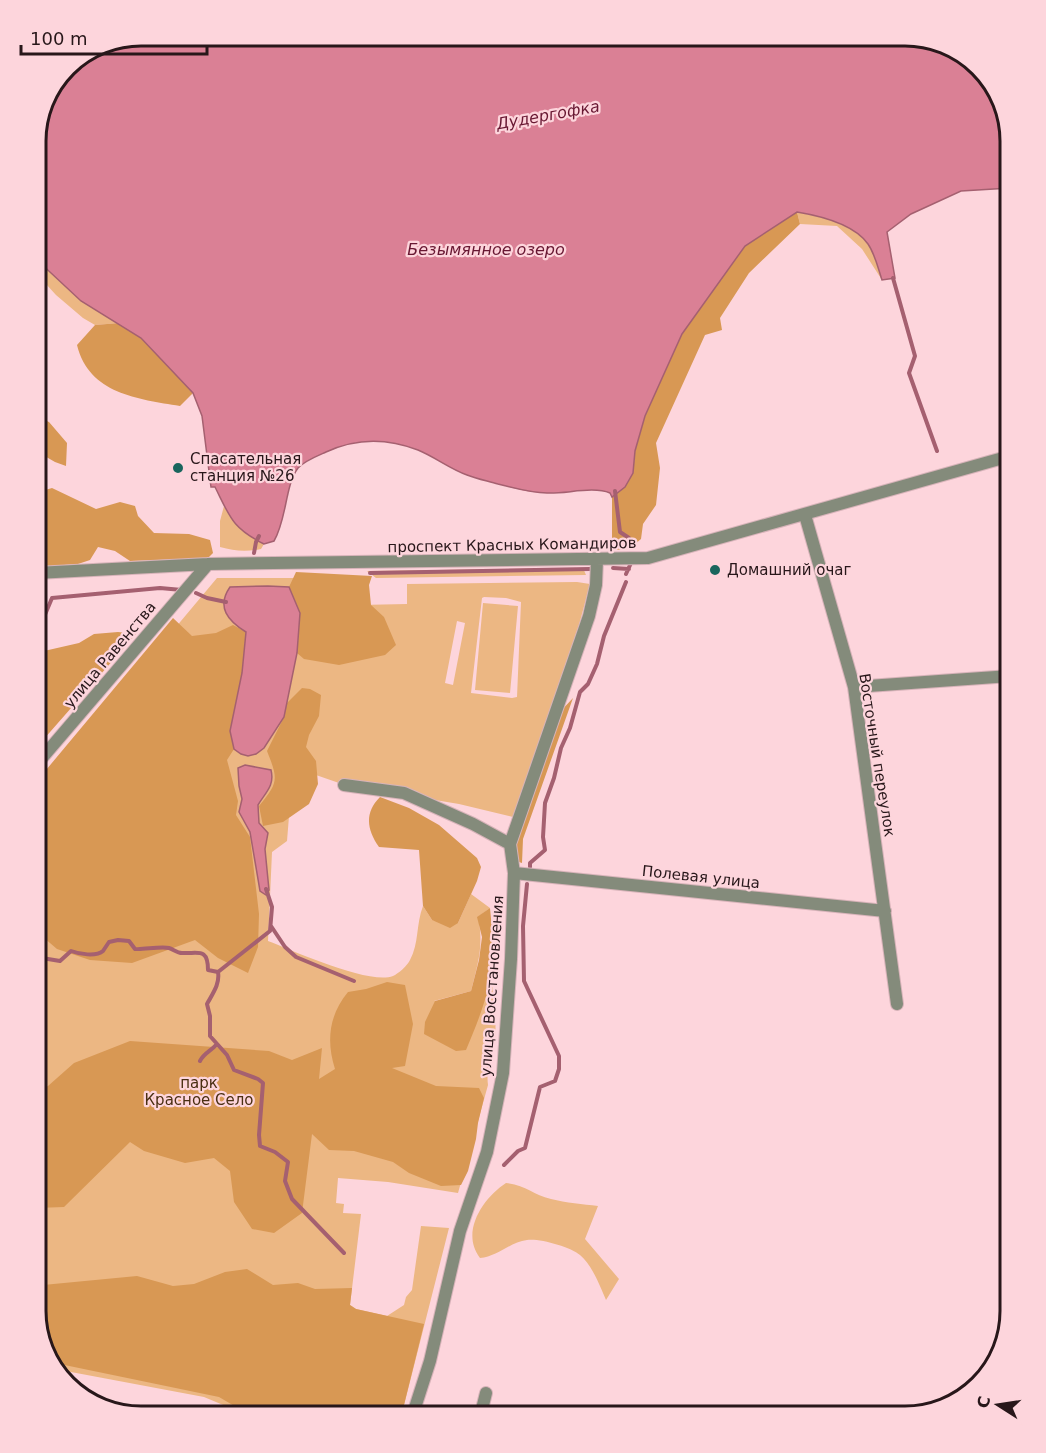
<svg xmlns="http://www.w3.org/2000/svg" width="1046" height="1453" font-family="'DejaVu Sans',sans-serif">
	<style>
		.green { fill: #ecb783; fill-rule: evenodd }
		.forest { fill: #d89854 }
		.water { fill: #da8095; stroke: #a56070; stroke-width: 1.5 }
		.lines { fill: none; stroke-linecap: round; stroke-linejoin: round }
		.stream { stroke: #a56070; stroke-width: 4 }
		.minor-casing { stroke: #d7b3b9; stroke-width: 14 }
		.minor { stroke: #848b7b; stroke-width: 12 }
		.poi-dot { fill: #19655d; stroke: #fdd5dc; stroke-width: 2 }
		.labels { text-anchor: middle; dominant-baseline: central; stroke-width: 4.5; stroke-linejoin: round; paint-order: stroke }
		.poi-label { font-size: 15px; fill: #28171a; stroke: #fdd5dc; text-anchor: start }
		.street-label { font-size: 15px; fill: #28171a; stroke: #fdd5dc }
		.park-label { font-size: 15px; fill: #492e11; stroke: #fdd5dc }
		.water-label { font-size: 16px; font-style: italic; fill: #681732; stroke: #fdd5dc }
		.rim { fill: none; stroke: #28171a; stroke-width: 3 }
	</style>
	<rect width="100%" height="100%" fill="#fdd5dc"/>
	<path class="green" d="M797 212C821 217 853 223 868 244 875 254 878 268 882 280L862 249 837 226 800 224Z
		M36 259 81 301 119 323 95 325 83 318 56 295 36 273Z
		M224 506C234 525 245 534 264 544L261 549C246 552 234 551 220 547V521Z
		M583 568 586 575 376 578 367 571Z
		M217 578H294L359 605 407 604V584L577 582 590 584 579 625 513 817 459 804 429 799 416 791 398 786 339 783 293 767 287 841 272 852 268 941C294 951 369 985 393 976 398 974 408 965 410 960 419 944 416 924 423 906L432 920 458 923 471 894 490 908 478 917C484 946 478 963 471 991L434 1001 484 1000 491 974C493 998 498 1024 494 1049 491 1062 486 1071 488 1085L458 1193 388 1182 338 1178 336 1203 344 1204 343 1213 361 1214 350 1305 356 1309 387 1316 404 1305 406 1297 412 1290 421 1226 449 1228 401 1417H252L204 1397 55 1369 50 1364 36 1311V794ZM484 597 506 598 521 602 517 697 512 698 471 693 482 598ZM457 621 465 623 453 685 445 683Z
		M483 603 518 606 510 693 475 690Z
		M506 1183C526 1185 533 1195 551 1199 566 1203 583 1204 598 1206L585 1239 619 1279 606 1300C600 1286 592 1265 580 1255 571 1247 539 1238 527 1240 510 1242 497 1257 480 1258 460 1232 483 1198 506 1183Z"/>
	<path class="forest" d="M797 212 800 224 749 273 720 318 722 330 705 335 656 443 660 468 656 505 643 524 641 539 629 549 612 550V497L615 496 633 473 635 451 645 416 682 334 745 246Z
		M119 323 141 338 193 393 180 406C138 399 89 394 77 345L95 325Z
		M36 416 49 422 67 443 66 466 55 462 36 451Z
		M52 488 96 509 120 502 135 506 138 516 154 533 189 534 210 540 213 553 209 557 195 562 184 559 130 561 115 551 98 547 90 560 78 564 36 567V499L42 491Z
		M296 572 372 576 369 585 371 605 384 617 396 645 385 655 339 665 304 659 297 653 300 613 289 587Z
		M173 618 192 636 216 633 233 625 246 632 242 673 230 731 234 749 227 760 238 801 236 815 250 837 259 914 258 947 248 973 218 958 195 940 132 963 90 960 57 949 36 931V782Z
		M118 632 136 634 36 748V665L44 651 79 643 94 634Z
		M302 688 310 689 321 695 319 716 309 735 306 747 316 761 318 784 309 804 283 822 263 826 259 806C279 782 278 779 267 751L284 717 286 704Z
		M573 698 523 839 522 863 519 862 515 846 559 713Z
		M380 797 409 808 439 825 477 858 481 867 477 881 458 923 450 928 432 920 423 906 419 850 379 847C367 830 364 813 380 797Z
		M490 908C492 930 495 952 491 974 487 1000 476 1026 466 1050L456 1051 424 1034 425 1022 435 1001 471 991 479 960 482 937 477 917Z
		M387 982 405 985 413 1024 405 1066 392 1068 436 1086 479 1088 484 1098 478 1123 476 1139 468 1171 461 1185 441 1186 409 1173 393 1162 354 1151 329 1150 312 1134 302 1213 274 1233 252 1229 234 1202 230 1171 214 1158 185 1163 144 1151 130 1142 64 1207 36 1208V1092L48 1086 74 1063 130 1041 269 1051 292 1060 322 1048 319 1079 335 1069C326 1041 329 1015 348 992L366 989Z
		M247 1269 273 1285 298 1283 315 1289 352 1288 350 1305 356 1309 424 1324 401 1417H246L243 1411 219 1397 50 1362 36 1311V1288L43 1285 137 1276 173 1286 194 1284 225 1272Z"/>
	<path class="water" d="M142 36H911L957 50 996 89 1010 142V188L961 191 911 214 887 232 895 278 882 280C878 268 875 254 868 244 854 224 821 216 797 212L745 246 682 334 645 416 635 451 633 473 625 487 612 497 610 493C593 486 566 494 547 493 531 493 513 488 498 484 488 481 477 479 467 475 450 469 435 457 418 450 387 438 356 438 326 452 317 456 304 461 298 468 285 485 287 519 274 541L264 544C232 528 230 517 215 487H211L202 416 193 393 141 338 81 301 36 259V135L47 95 72 62Z
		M268 586 289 587 300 613 297 653 284 717 264 748 256 754 248 756 241 754 234 749 230 731 242 673 246 632C228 621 216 607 230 587Z
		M245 765 271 770C275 786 265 793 258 805L259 823 268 833 265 849 269 890 266 895 260 891 250 832 239 812 242 799 239 786 238 768Z"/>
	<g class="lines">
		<path class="stream" d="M893 278 915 356 909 373 937 451
			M615 491 620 532 629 538V545
			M254 553 256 542 259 536
			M613 568 629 569
			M370 573 590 569
			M626 574 631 563
			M196 593 207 598 226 602
			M36 636 52 598 160 588 182 590
			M530 867V863L545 850 543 837 545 803 554 778 561 748 570 728 580 692 588 684 597 664 604 636 626 582
			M271 926 285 947 296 957 354 981
			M36 957 60 961 71 951C79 954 96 957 103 951 105 948 107 945 109 942L118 940 129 941 135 949C143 950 160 946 169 948 173 949 177 953 182 953 198 954 208 947 208 970L218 972 270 931 272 907 266 889
			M218 972C220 984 213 993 207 1004L210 1016V1036L227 1055 234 1070 258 1079 263 1083 259 1135 260 1146 275 1152 288 1162 285 1181 292 1199 344 1253
			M200 1061C204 1053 211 1051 216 1045
			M504 1165 518 1151 525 1148 540 1087 555 1081 559 1069V1056L524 981 523 926 527 884"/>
		<g class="minor-casing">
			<path id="minor" d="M805 515 854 687 897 1004
				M36 573 208 564 648 558 1010 456
				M854 687 1010 676
				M36 765 208 564
				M344 785 404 793 473 824 510 844
				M514 873 885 911
				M412 1417 430 1361 460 1231 487 1152 503 1073 511 959 514 873 510 844 589 616 596 585 597 560
				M480 1417 486 1393"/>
		</g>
		<use href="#minor" class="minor"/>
	</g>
	<g class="poi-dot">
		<circle cx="178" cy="468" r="6"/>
		<circle cx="715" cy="570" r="6"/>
	</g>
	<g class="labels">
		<g class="poi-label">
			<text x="190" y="459">Спасательная<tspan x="190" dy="17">станция №26</tspan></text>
			<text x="727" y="570">Домашний очаг</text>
		</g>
		<g class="street-label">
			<text transform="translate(512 545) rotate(-1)">проспект Красных Командиров</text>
			<text transform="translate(110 655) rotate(-50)">улица Равенства</text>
			<text transform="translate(877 755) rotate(81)">Восточный переулок</text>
			<text transform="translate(701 877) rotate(6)">Полевая улица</text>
			<text transform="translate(492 986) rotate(-86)">улица Восстановления</text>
		</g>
		<g class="park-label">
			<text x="199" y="1083">парк<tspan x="199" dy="17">Красное Село</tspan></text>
		</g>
		<g class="water-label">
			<text transform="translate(548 115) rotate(-10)">Дудергофка</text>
			<text x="486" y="249">Безымянное озеро</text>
		</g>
	</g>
	<path d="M0 0H1046V1453H0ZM141 46H905A95 95 0 0 1 1000 141V1311A95 95 0 0 1 905 1406H141A95 95 0 0 1 46 1311V141A95 95 0 0 1 141 46Z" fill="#fdd5dc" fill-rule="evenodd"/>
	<path class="rim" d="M141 46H905A95 95 0 0 1 1000 141V1311A95 95 0 0 1 905 1406H141A95 95 0 0 1 46 1311V141A95 95 0 0 1 141 46Z"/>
	<g transform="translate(998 1405) rotate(282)" stroke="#fdd5dc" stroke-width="4.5" paint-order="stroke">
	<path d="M0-4.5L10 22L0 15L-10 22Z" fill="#28171a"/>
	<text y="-9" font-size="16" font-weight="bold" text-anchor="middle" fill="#28171a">С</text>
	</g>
	<path d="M21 45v9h186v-9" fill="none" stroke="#28171a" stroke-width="3"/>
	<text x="30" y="45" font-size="18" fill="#28171a" stroke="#fdd5dc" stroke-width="4.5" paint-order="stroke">100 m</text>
</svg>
